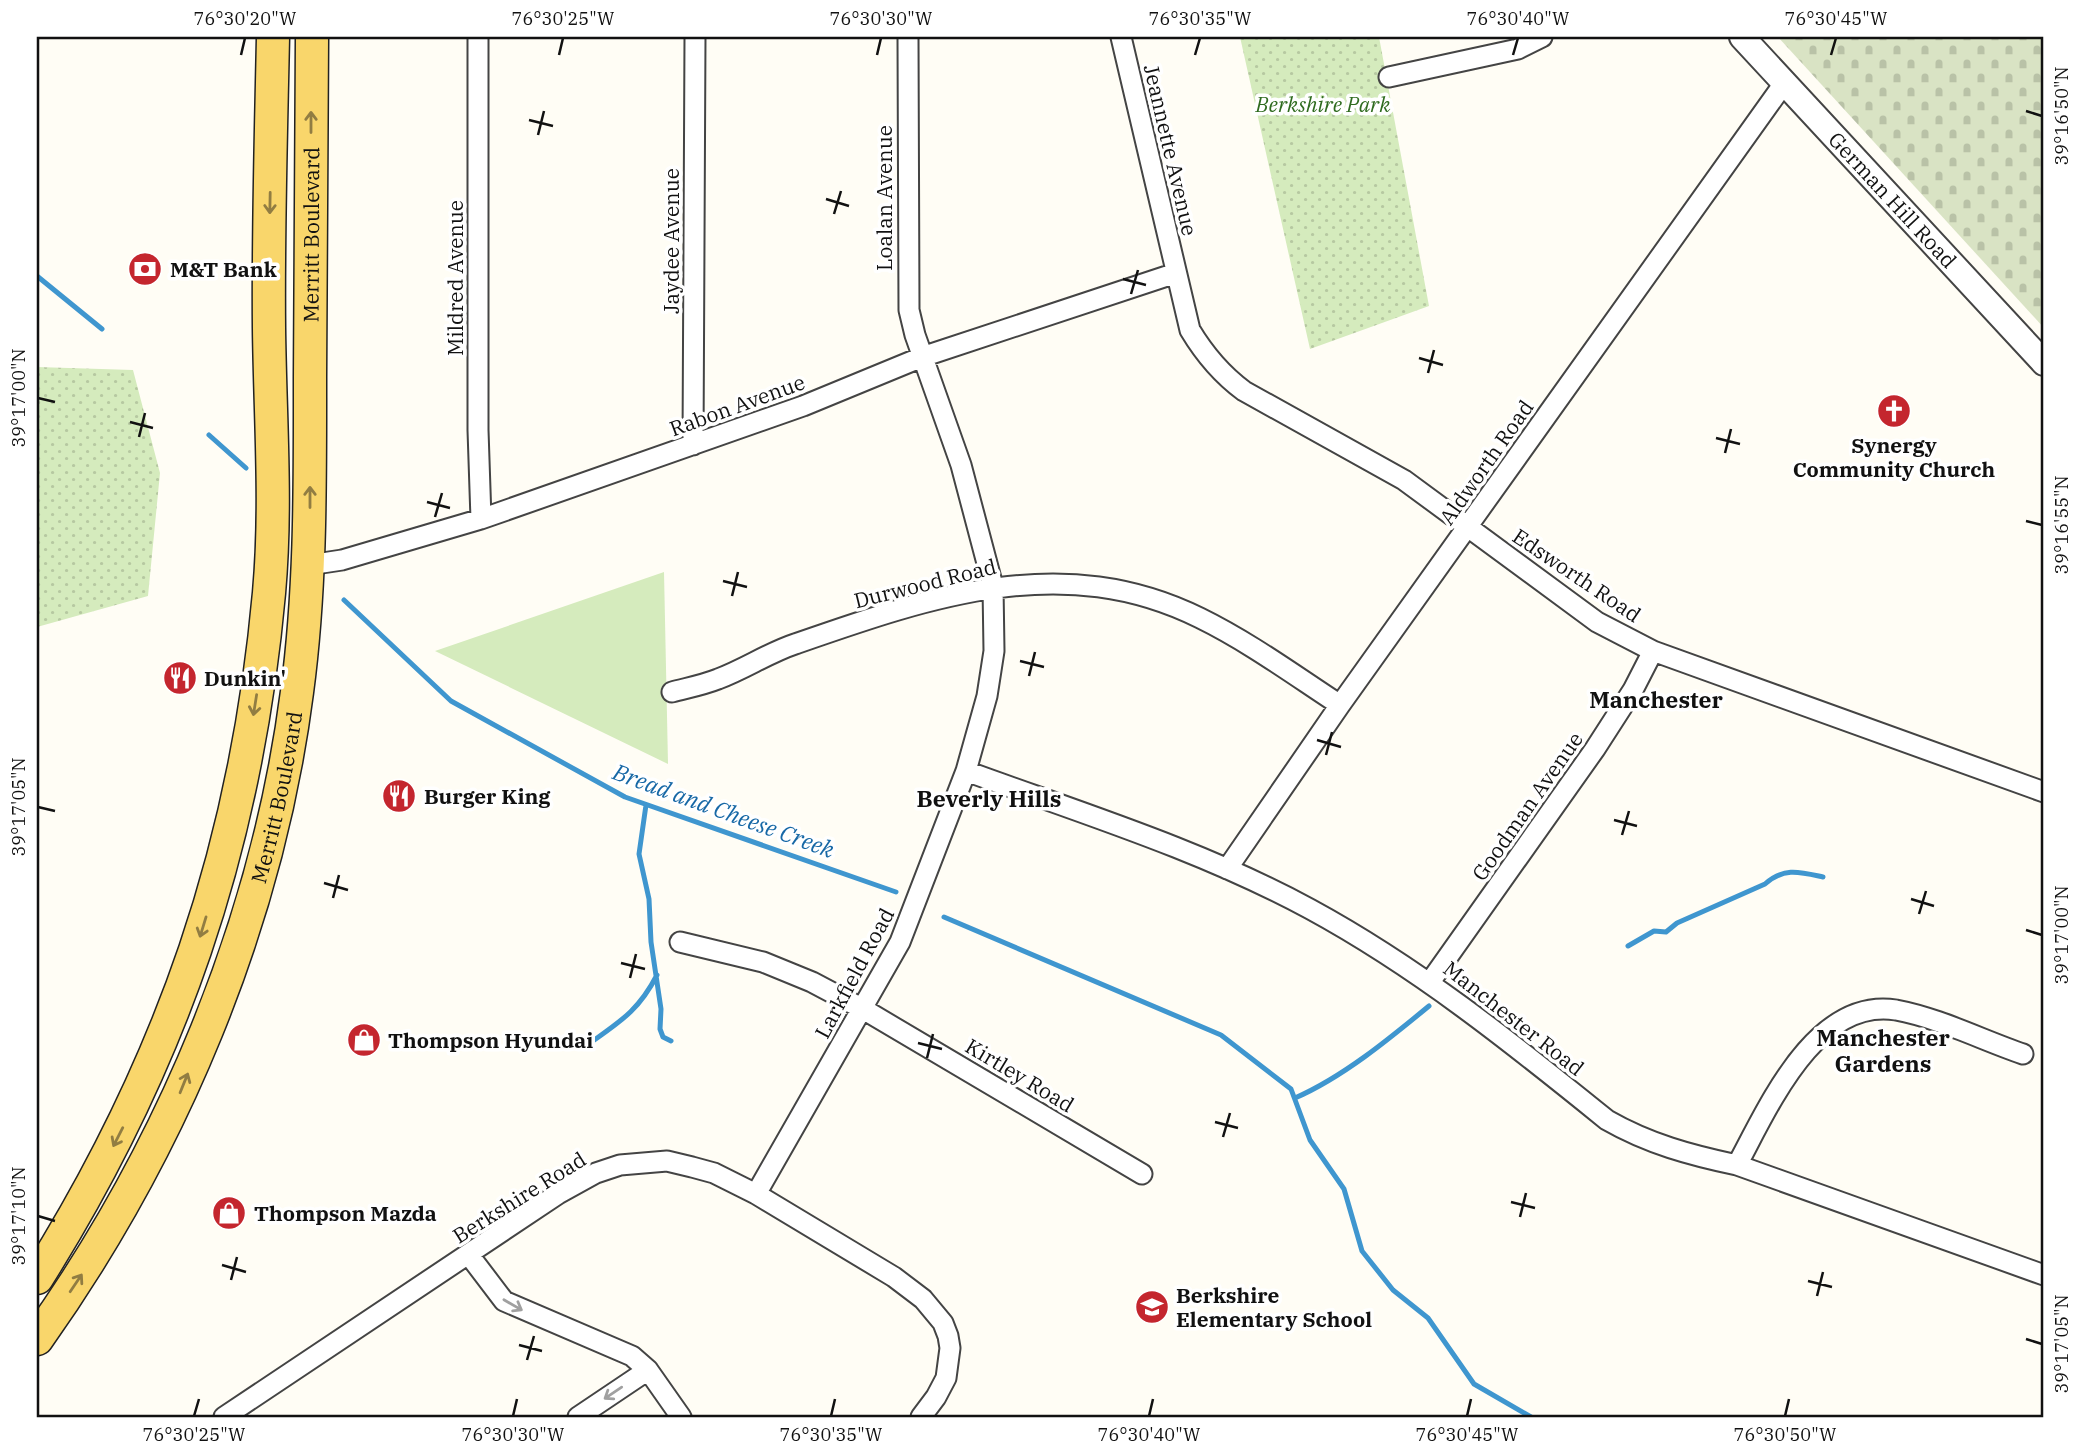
<svg xmlns="http://www.w3.org/2000/svg" width="2081" height="1454" font-family="'IBM Plex Serif',serif">
	<style>
		.grass { fill: #d5ebbd }
		.cemetery { fill: url(#cemetery-stones) }
		.park { fill: url(#park-dots) }
		.lines { fill: none; stroke-linecap: round; stroke-linejoin: round }
		.stream { stroke: #3f96cf; stroke-width: 5 }
		.minor-casing { stroke: #444; stroke-width: 23 }
		.tertiary-casing { stroke: #444; stroke-width: 28 }
		.primary-casing { stroke: #222; stroke-width: 35 }
		.minor { stroke: #fff; stroke-width: 19 }
		.tertiary { stroke: #fff; stroke-width: 24 }
		.primary { stroke: #f9d66b; stroke-width: 32 }
		.oneway { stroke: #917d42 }
		.oneway2 { stroke: #a0a0a0 }
		.ticks { fill: none; stroke: #111; stroke-width: 2.5 }
		.labels { text-anchor: middle; dominant-baseline: central; stroke-width: 7; stroke-linejoin: round; paint-order: stroke }
		.park-label { font-size: 21px; font-style: italic; fill: #2f6b1f; stroke: #fff }
		.street-label { font-size: 21px; fill: #111; stroke: #fff }
		.poi-label { font-size: 21px; font-weight: bold; fill: #111; stroke: #fff; text-anchor: start }
		.neighbourhood-label { font-size: 23px; font-weight: bold; fill: #111; stroke: #fff }
		.water-label { font-size: 23px; font-style: italic; fill: #1768a6; stroke: #fff }
		.neatline { fill: none; stroke: #111; stroke-width: 2.5 }
		.ticks-label { font-size: 18px; text-anchor: middle; fill: #111 }
	</style>
	<defs>
		<pattern id="cemetery-stones" width="16" height="16" patternUnits="userSpaceOnUse" patternTransform="scale(1.75)"><rect width="16" height="16" fill="#d9e3c4"/><path d="M2 7V4a2 2 0 0 1 4 0v3zM10 15v-3a2 2 0 0 1 4 0v3z" fill="#b9c2a7"/></pattern>
		<pattern id="park-dots" width="8" height="8" patternUnits="userSpaceOnUse" patternTransform="scale(1.75)"><rect width="8" height="8" fill="#d5ebbd"/><path d="M2 2h.1M6 6h.1" fill="none" stroke="#b6c8a1" stroke-width="1.8" stroke-linecap="round"/></pattern>
	</defs>
	<rect width="100%" height="100%" fill="#fffdf5"/>
	<path class="grass" d="M664 572 668 764 435 651Z"/>
	<path class="cemetery" d="M1778 37H2044V328Z"/>
	<path class="park" d="M1240 37H1379L1429 306 1310 349Z
		M37 367 133 370 160 473 148 596 37 627Z"/>
	<g class="lines">
		<path class="stream" d="M37 276 102 329
			M209 435 246 468
			M344 600 451 701 625 797 896 892
			M646 805 639 854 649 899 651 942 661 1009 660 1029 663 1037 671 1041
			M944 917 1221 1035 1291 1089 1310 1140 1344 1189 1362 1251 1393 1290 1428 1318 1474 1384 1531 1417
			M1628 946 1654 931 1666 932 1677 923 1765 884C1784 867 1800 872 1823 877
			M590 1043C621 1021 639 1010 657 975
			M1295 1098C1343 1077 1389 1039 1429 1006"/>
		<g class="minor-casing">
			<path id="minor" d="M478 37V430L481 519
				M1121 37 1190 330C1205 355 1221 374 1244 391L1404 480 1597 622 1653 651 2044 792
				M1389 77 1518 49 1542 37
				M693 445 695 37
				M309 565 342 560 481 519 803 406 922 357 1176 273
				M672 692C687 688 703 685 718 679 745 669 768 653 795 644 930 597 1063 550 1200 618 1249 642 1294 675 1340 705
				M966 771C1081 813 1201 850 1310 909 1417 967 1512 1043 1607 1120 1649 1144 1690 1155 1737 1165L2044 1275
				M1227 869 1340 705 1785 82
				M680 942 763 962 812 982 863 1009 1142 1174
				M1430 982 1595 749 1633 690 1653 651
				M1737 1165C1768 1108 1815 997 1896 1010 1939 1018 1982 1040 2023 1054
				M756 1194 900 942 966 771 987 696 994 651 993 586 961 465 915 335 909 310 908 37
				M469 1255 504 1301 632 1356 648 1370 681 1417
				M224 1417 558 1194 596 1173 620 1165 667 1161 692 1167 714 1173 756 1194 894 1277 923 1299 943 1323 948 1336 950 1348 946 1378 936 1397 921 1417
				M578 1417 648 1370"/>
		</g>
		<g class="tertiary-casing">
			<g id="tertiary">
				<path id="s1" d="M1742 37 2044 363"/>
			</g>
		</g>
		<g class="primary-casing">
			<g id="primary">
				<path d="M37 1278C172 1063 246 847 269 593 277 504 270 417 269 328 268 231 271 134 273 37"/>
				<path id="s2" d="M37 1339C172 1149 267 924 297 692 311 588 310 483 310 378 311 265 311 151 312 37"/>
			</g>
		</g>
		<use href="#minor" class="minor"/>
		<use href="#tertiary" class="tertiary"/>
		<use href="#primary" class="primary"/>
	</g>
	<defs><path id="oneway-shaft" d="M-6 0H5M1.5-3L5.5 0L1.5 3" fill="none" stroke-width="1.6" stroke-linecap="round" stroke-linejoin="round" transform="scale(1.75)"/></defs>
	<g class="oneway">
		<use href="#oneway-shaft" transform="translate(311 122) rotate(-90)"/>
		<use href="#oneway-shaft" transform="translate(270 203) rotate(91)"/>
		<use href="#oneway-shaft" transform="translate(310 497) rotate(-90)"/>
		<use href="#oneway-shaft" transform="translate(255 705) rotate(99)"/>
		<use href="#oneway-shaft" transform="translate(203 927) rotate(107)"/>
		<use href="#oneway-shaft" transform="translate(184 1083) rotate(-68)"/>
		<use href="#oneway-shaft" transform="translate(118 1137) rotate(117)"/>
		<use href="#oneway-shaft" transform="translate(76 1283) rotate(-56)"/>
	</g>
	<g class="oneway2">
		<use href="#oneway-shaft" transform="translate(513 1305) rotate(30)"/>
		<use href="#oneway-shaft" transform="translate(613 1393) rotate(146)"/>
	</g>
	<path class="ticks" d="M241 55 245 38M559 55 563 38M877 55 881 38M1195 55 1200 38M1513 55 1518 38M1831 55 1836 38M2026 111 2042 116M529 120 553 126M538 135 544 111M826 199 849 206M834 214 841 191M1123 279 1146 285M1131 294 1138 270M1419 358 1443 365M1428 373 1434 350M38 398 55 402M130 422 153 428M139 437 145 413M1716 438 1740 444M1725 453 1731 429M427 502 450 508M435 517 442 493M2026 521 2042 525M723 581 747 587M732 596 738 572M1020 661 1044 667M1029 676 1035 652M1317 740 1341 747M1326 755 1332 732M38 807 55 811M1614 820 1637 826M1622 835 1629 811M324 883 348 890M333 898 339 875M1911 899 1934 906M1919 914 1926 891M2026 930 2042 935M621 963 645 969M630 978 636 954M918 1043 942 1049M927 1058 933 1034M1215 1122 1238 1128M1223 1137 1230 1113M1511 1202 1535 1208M38 1216 55 1221M1520 1217 1526 1193M222 1265 246 1272M231 1280 237 1257M1808 1281 1832 1287M1817 1296 1823 1272M2026 1339 2042 1344M519 1345 542 1351M527 1360 534 1336M194 1416 199 1399M513 1416 517 1399M831 1416 835 1399M1149 1416 1153 1399M1467 1416 1471 1399M1785 1416 1789 1399"/>
	<defs>
		<g id="bank-disc" transform="scale(1.75)"><circle r="9.5" fill="#c4262e" stroke="#fff"/><path d="M-6-4H6V4H-6ZM0-2.3a2.3 2.3 0 1 0 0 4.6a2.3 2.3 0 1 0 0-4.6Z" fill="#fff"/></g>
		<g id="church-disc" transform="scale(1.75)"><circle r="9.5" fill="#c4262e" stroke="#fff"/><path d="M-1.2-6h2.4v3.5h3.3v2.4h-3.3V6h-2.4V-.1h-3.3v-2.4h3.3Z" fill="#fff"/></g>
		<g id="restaurant-disc" transform="scale(1.75)"><circle r="9.5" fill="#c4262e" stroke="#fff"/><path d="M-5-6h1v4h1v-4h1v4h1v-4h1v5L-1.5 .5V6h-2V.5L-5-1ZM5-6V6H3V1.5H1.5Q1.5-4 5-6Z" fill="#fff"/></g>
		<g id="shop-disc" transform="scale(1.75)"><circle r="9.5" fill="#c4262e" stroke="#fff"/><path d="M-5-2.5h2.3a2.7 3.5 0 0 1 5.4 0H5L5.5 6h-11ZM-1.5-2.5h3a1.5 2.3 0 0 0-3 0Z" fill="#fff"/></g>
		<g id="school-disc" transform="scale(1.75)"><circle r="9.5" fill="#c4262e" stroke="#fff"/><path d="M0-5L7-2L0 1L-7-2ZM-4 1L0 2.5L4 1V4Q0 6-4 4Z" fill="#fff"/></g>
	</defs>
	<g fill-rule="evenodd">
		<use href="#bank-disc" x="145" y="269"/>
		<use href="#church-disc" x="1894" y="411"/>
		<use href="#restaurant-disc" x="180" y="678"/>
		<use href="#restaurant-disc" x="399" y="796"/>
		<use href="#shop-disc" x="364" y="1040"/>
		<use href="#shop-disc" x="229" y="1213"/>
		<use href="#school-disc" x="1152" y="1307"/>
	</g>
	<g class="labels">
		<g class="park-label">
			<text x="1323" y="104">Berkshire Park</text>
		</g>
		<g class="street-label">
			<text transform="translate(1171 150) rotate(77)">Jeannette Avenue</text>
			<text transform="translate(884 198) rotate(-90)">Loalan Avenue</text>
			<text stroke="none"><textPath href="#s1" startOffset="222">German Hill Road</textPath></text>
			<text stroke="none"><textPath href="#s2" startOffset="1162">Merritt Boulevard</textPath></text>
			<text transform="translate(671 241) rotate(-90)">Jaydee Avenue</text>
			<text transform="translate(455 278) rotate(-90)">Mildred Avenue</text>
			<text transform="translate(737 405) rotate(-20)">Rabon Avenue</text>
			<text transform="translate(1486 462) rotate(-55)">Aldworth Road</text>
			<text transform="translate(1577 575) rotate(34)">Edsworth Road</text>
			<text transform="translate(925 583) rotate(-14)">Durwood Road</text>
			<text stroke="none"><textPath href="#s2" startOffset="597">Merritt Boulevard</textPath></text>
			<text transform="translate(1527 806) rotate(-55)">Goodman Avenue</text>
			<text transform="translate(854 973) rotate(-62)">Larkfield Road</text>
			<text transform="translate(1514 1018) rotate(38)">Manchester Road</text>
			<text transform="translate(1020 1075) rotate(31)">Kirtley Road</text>
			<text transform="translate(519 1197) rotate(-32)">Berkshire Road</text>
		</g>
		<g class="poi-label">
			<text x="170" y="269">M&amp;T Bank</text>
			<text x="1894" y="445" text-anchor="middle">Synergy<tspan x="1894" dy="24">Community Church</tspan></text>
			<text x="204" y="678">Dunkin'</text>
			<text x="424" y="796">Burger King</text>
			<text x="388" y="1040">Thompson Hyundai</text>
			<text x="254" y="1213">Thompson Mazda</text>
			<text x="1176" y="1295">Berkshire<tspan x="1176" dy="24">Elementary School</tspan></text>
		</g>
		<g class="neighbourhood-label">
			<text x="1656" y="699">Manchester</text>
			<text x="989" y="798">Beverly Hills</text>
			<text x="1883" y="1037">Manchester<tspan x="1883" dy="26">Gardens</tspan></text>
		</g>
		<g class="water-label">
			<text transform="translate(724 810) rotate(20)">Bread and Cheese Creek</text>
		</g>
	</g>
	<rect width="2081" height="1454" fill="none" stroke="#ffffff" stroke-width="77"/>
	<rect x="38" y="38" width="2004" height="1378" class="neatline"/>
	<g class="ticks-label">
		<text x="245" y="25">76°30'20"W</text>
		<text x="563" y="25">76°30'25"W</text>
		<text x="881" y="25">76°30'30"W</text>
		<text x="1200" y="25">76°30'35"W</text>
		<text x="1518" y="25">76°30'40"W</text>
		<text x="1836" y="25">76°30'45"W</text>
		<text transform="translate(2062 116) rotate(-90)" y="6">39°16'50"N</text>
		<text transform="translate(19 398) rotate(-90)" y="6">39°17'00"N</text>
		<text transform="translate(2062 525) rotate(-90)" y="6">39°16'55"N</text>
		<text transform="translate(19 807) rotate(-90)" y="6">39°17'05"N</text>
		<text transform="translate(2062 935) rotate(-90)" y="6">39°17'00"N</text>
		<text transform="translate(19 1216) rotate(-90)" y="6">39°17'10"N</text>
		<text transform="translate(2062 1344) rotate(-90)" y="6">39°17'05"N</text>
		<text x="194" y="1441">76°30'25"W</text>
		<text x="513" y="1441">76°30'30"W</text>
		<text x="831" y="1441">76°30'35"W</text>
		<text x="1149" y="1441">76°30'40"W</text>
		<text x="1467" y="1441">76°30'45"W</text>
		<text x="1785" y="1441">76°30'50"W</text>
	</g>
</svg>
